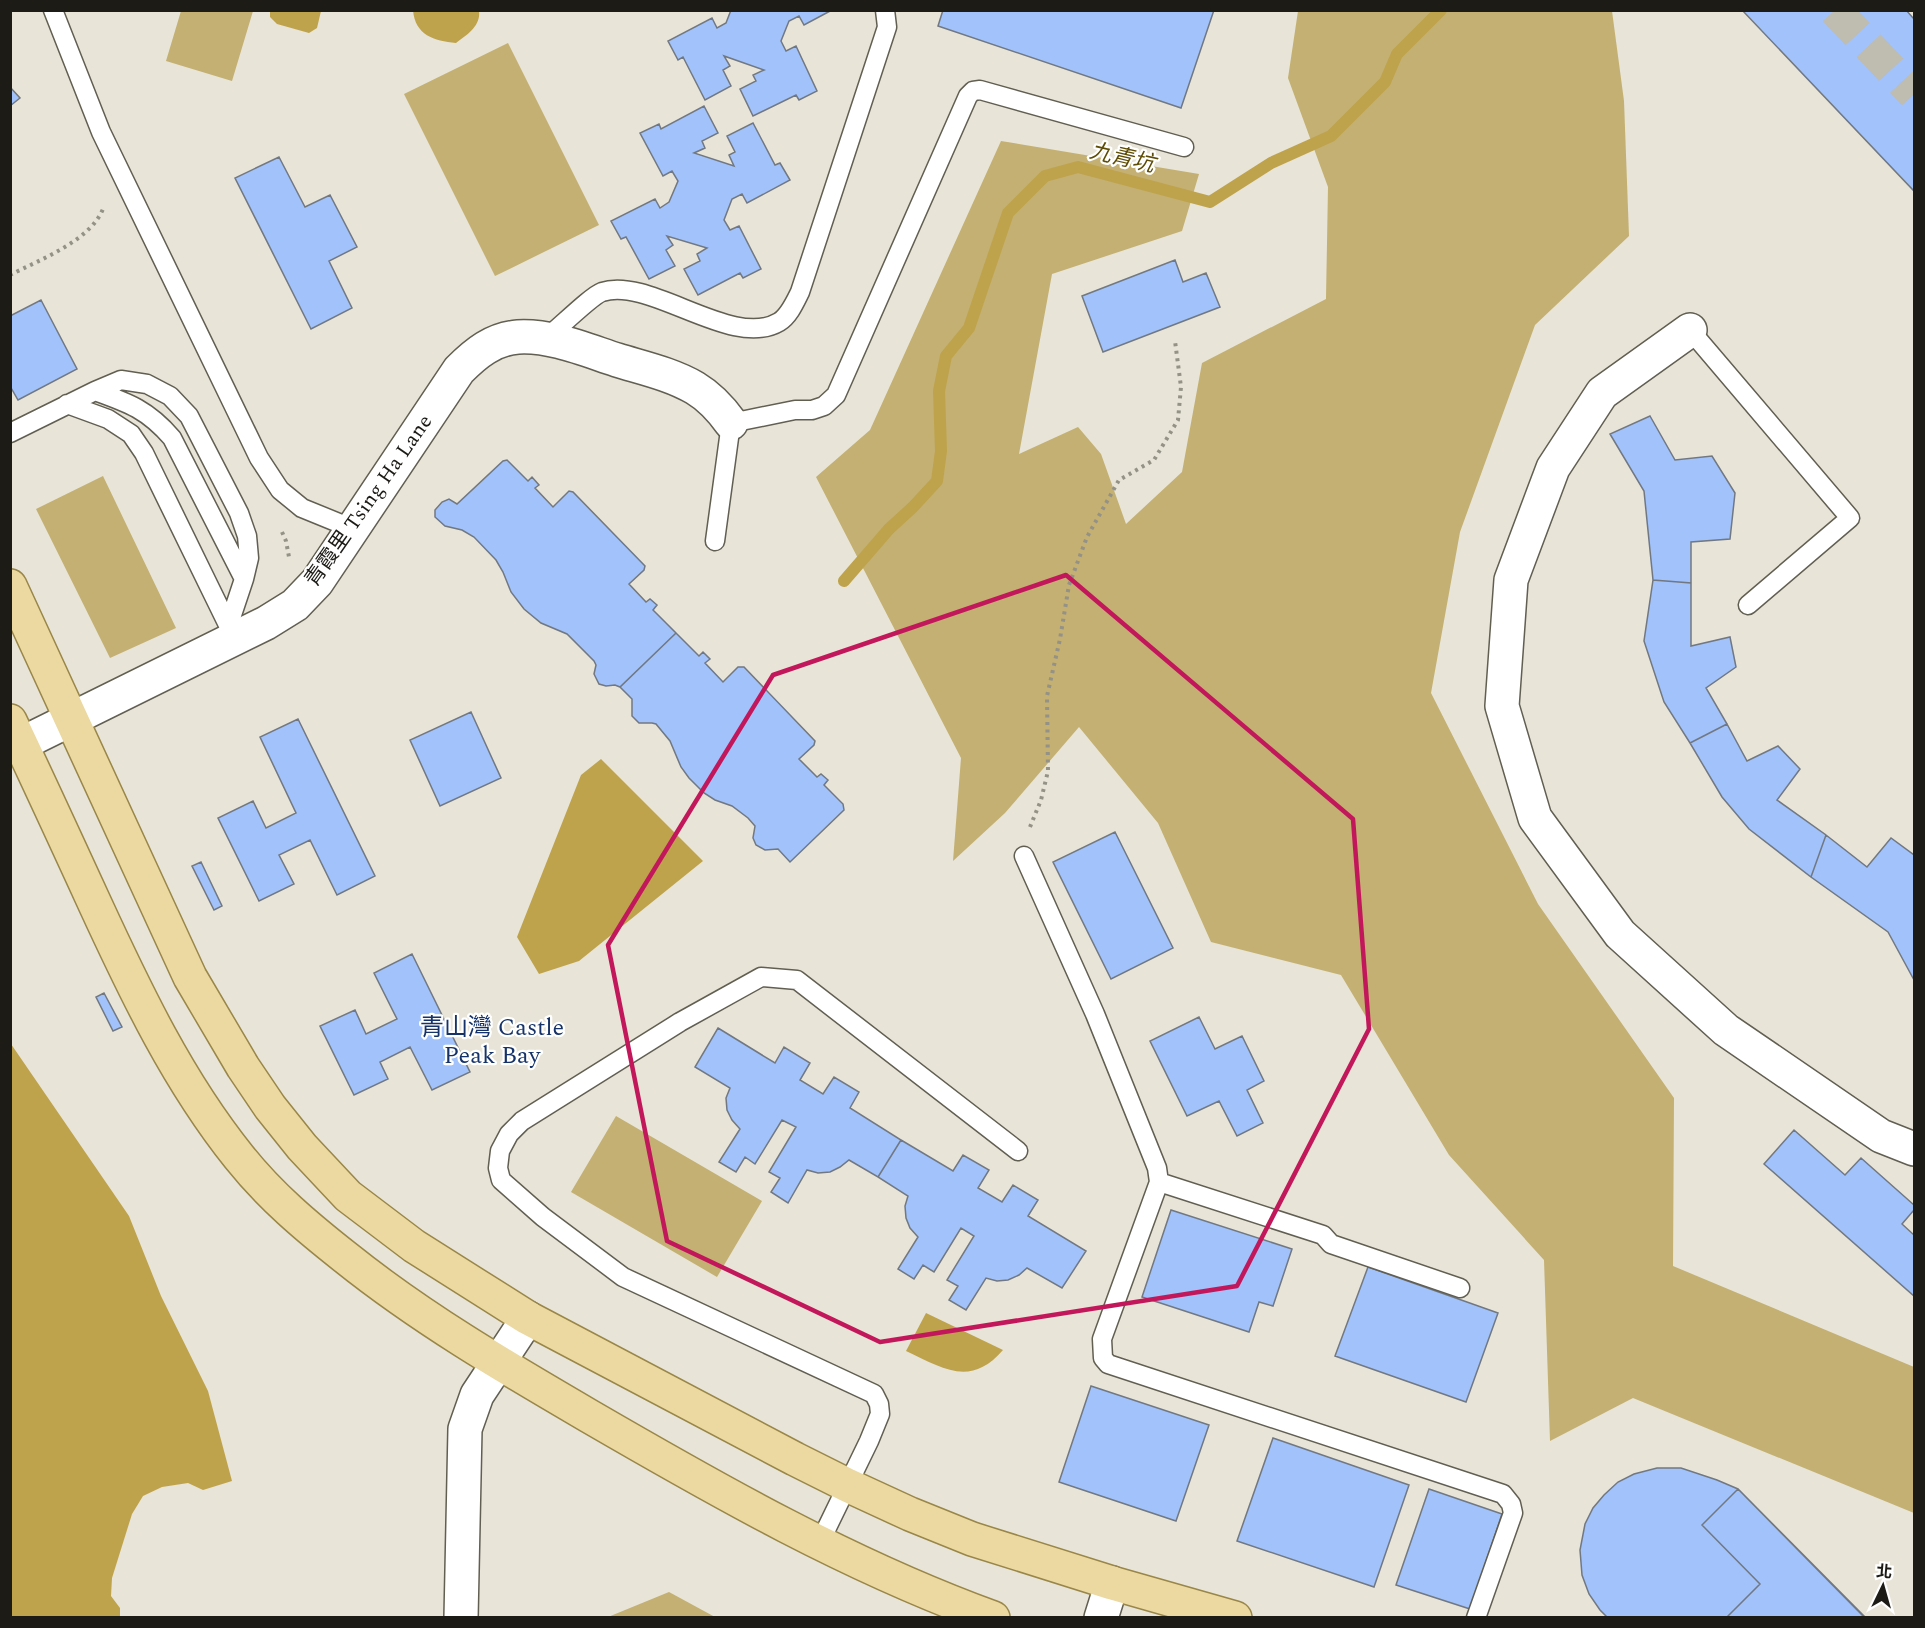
<svg xmlns="http://www.w3.org/2000/svg" width="1925" height="1628" font-family="Spectral,'Noto Sans TC',serif">
	<style>
		.green { fill: #c3b072 }
		.water { fill: #bea34c }
		.lines { fill: none; stroke-linecap: round; stroke-linejoin: round }
		.stream { stroke: #bea34c; stroke-width: 12 }
		.building { fill: #a1c2fb; stroke: #717882; stroke-width: 1.5 }
		.motorway-tunnel { stroke: #bfbcb0; stroke-width: 33; stroke-dasharray: 33 16; stroke-linecap: butt }
		.service-casing { stroke: #615e52; stroke-width: 21 }
		.minor-casing { stroke: #615e52; stroke-width: 36 }
		.primary-casing { stroke: #998648; stroke-width: 36 }
		.path { stroke: #949187; stroke-width: 4; stroke-dasharray: 3 4.5; stroke-linecap: butt }
		.service { stroke: #fff; stroke-width: 18 }
		.minor { stroke: #fff; stroke-width: 33 }
		.primary { stroke: #ebd9a1; stroke-width: 33 }
		.marked { fill: none; stroke: #c2185b; stroke-width: 4.5; stroke-linejoin: round }
		.labels { text-anchor: middle; dominant-baseline: central; stroke-width: 4.5; stroke-linejoin: round; paint-order: stroke }
		.street-label { font-size: 21px; fill: #1c1b16; stroke: #fff }
		.water-label { font-size: 22px; font-style: italic; fill: #5e4c04; stroke: #fff }
		.quarter-label { font-size: 24px; fill: #153368; stroke: #fff }
	</style>
	<rect width="100%" height="100%" fill="#e8e4d7"/>
	<path class="green" d="M181 11H253L232 81 166 61Z
		M1298 11H1612L1624 101 1629 236 1535 325 1460 532 1431 693 1538 904 1674 1098 1673 1266 1914 1367V1513L1633 1398 1550 1441 1544 1260 1449 1155 1341 975 1211 942 1158 823 1079 727 1005 813 953 861 961 758 816 477 870 430 1001 141 1199 174 1182 231 1052 274 1019 454 1078 427 1101 454 1126 524 1182 472 1202 363 1326 299 1328 187 1288 78Z
		M508 43 599 225 495 276 404 94Z
		M103 476 176 628 110 658 36 509Z
		M616 1116 762 1201 717 1277 571 1192Z
		M669 1592 715 1617H607H608Z"/>
	<path class="water" d="M413 10 479 11C481 26 467 35 456 43 434 41 415 35 413 10Z
		M270 11V10L321 11 317 28 309 33 277 24 270 17Z
		M601 759 703 861 579 961 539 974 517 937 581 775Z
		M11 1044 129 1216 161 1296 208 1391 232 1481 203 1490 188 1483 162 1487 143 1496 132 1514 112 1578 111 1596 120 1608V1617H11Z
		M926 1313 1003 1350C970 1388 943 1368 906 1351Z"/>
	<g class="lines">
		<path class="stream" d="M844 581 889 529 913 507 937 481 941 451 939 391 946 356 969 328 1008 213 1045 176 1078 167 1210 202 1271 163 1331 136 1385 82 1397 54 1441 10"/>
	</g>
	<path class="building" d="M731 10H832L804 25 799 16 789 21 781 41 786 51 796 46 817 91 799 100 796 95 753 116 740 89 756 81 753 75 764 70 724 56 730 66 723 70 731 86 705 100 683 57 678 60 668 41 712 18 717 28 726 23Z
		M943 10H1214L1181 108 938 26Z
		M1742 10H1906L1914 19V191Z
		M10 87 20 98 10 106Z
		M704 106 718 133 702 141 705 148 694 153 734 166 729 155 735 152 727 136 753 123 775 165 780 163 790 180 747 203 742 194 732 199 724 220 730 230 739 226 761 269 743 278 740 273 698 295 684 269 700 261 697 254 707 248 667 236 673 245 666 250 675 266 649 279 626 237 621 239 611 221 655 199 660 208 669 202 678 181 672 171 663 176 640 133 659 124 661 129Z
		M279 157 305 207 330 195 357 247 329 261 352 308 311 329 235 178Z
		M1175 260 1183 282 1206 273 1220 307 1103 352 1082 296Z
		M41 300 77 369 18 400 10 386V316Z
		M1650 416 1675 460 1712 456 1735 493 1730 539 1691 542V583L1653 580 1644 491 1610 434Z
		M507 460 528 481 532 477 539 485 535 488 553 507 569 491 573 492 645 566 644 570 629 584 646 602 650 599 657 605 653 610 676 633 620 687 615 685 606 686 599 684 594 674 596 665 594 661 567 634 541 623 524 609 511 592 503 572 496 560 474 537 462 530 445 526 435 517V510L442 502 449 499 457 504 503 461Z
		M1653 580 1691 583V646L1730 637 1736 667 1706 688 1727 724 1690 743 1664 702 1644 641Z
		M676 633 699 656 703 652 710 659 705 663 723 682 738 667H744L815 741 814 745 799 759 817 777 821 774 828 780 824 785 843 804 844 810 790 862 778 849 765 850 756 845 753 838 755 826 748 818 732 806 715 800 704 793 689 778 681 767 670 741 656 724 652 723H639L632 716V699L620 687Z
		M471 712 501 778 440 806 410 740Z
		M298 719 375 876 337 895 310 840 279 855 294 884 259 901 218 818 253 801 266 828 296 813 260 737Z
		M1727 724 1747 761 1778 746 1800 769 1777 800 1826 835 1811 877 1749 829 1722 797 1690 743Z
		M1115 832 1173 948 1111 979 1053 862Z
		M1826 835 1867 867 1891 838 1914 855V980L1888 932 1811 877Z
		M201 862 222 906 214 910 192 866Z
		M412 954 470 1072 432 1090 410 1047 380 1062 388 1079 354 1095 320 1026 355 1010 366 1034 397 1019 374 973Z
		M104 993 122 1027 113 1031 96 997Z
		M1199 1017 1215 1049 1242 1036 1264 1081 1247 1090 1263 1123 1237 1136 1219 1101 1187 1116 1150 1041Z
		M718 1028 775 1063 784 1047 810 1063 800 1080 823 1094 834 1077 859 1092 850 1108 901 1140 878 1177 849 1160 840 1167 830 1172 818 1173 807 1170 788 1203 771 1192 780 1178 769 1172 796 1127 782 1120 755 1164 745 1157 736 1172 719 1162 740 1129 732 1120 727 1110 726 1098 730 1088 695 1067Z
		M1794 1130 1845 1175 1861 1158 1914 1205V1210L1902 1224 1914 1235V1296L1764 1164Z
		M901 1140 953 1171 963 1155 989 1170 978 1188 1002 1202 1013 1185 1038 1200 1028 1216 1086 1251 1062 1288 1027 1268 1019 1275 1008 1280 997 1281 986 1278 966 1310 949 1300 958 1286 947 1280 974 1236 961 1228 934 1272 923 1265 914 1279 898 1269 918 1237 910 1228 906 1218 905 1206 908 1196 878 1177Z
		M1171 1210 1292 1249 1273 1306 1259 1302 1249 1332 1142 1297Z
		M1368 1267 1498 1313 1466 1402 1335 1356Z
		M1091 1386 1209 1425 1176 1521 1059 1482Z
		M1273 1438 1409 1485 1374 1587 1237 1541Z
		M1657 1468H1681L1717 1480 1738 1489 1866 1618H1608L1600 1610 1589 1594 1582 1575 1580 1550 1585 1524 1593 1508 1604 1495 1618 1482 1634 1474Z
		M1429 1489 1502 1514 1470 1609 1396 1585Z
		M1738 1489 1865 1618H1726L1760 1584 1702 1525Z"/>
	<g class="lines">
		<path class="motorway-tunnel" d="M1835 10 1914 94"/>
		<g class="service-casing">
			<path id="service" d="M53 10 101 132 259 458 280 490 302 508 351 528
				M1690 330 1850 518 1748 605
				M545 339C557 330 591 296 602 292 650 276 732 350 779 322 789 316 795 302 800 292L887 27 885 10
				M95 391 121 380 147 384 170 396 189 416 239 513 247 536 249 558 244 579
				M67 404 108 419 131 434 144 453 230 629
				M10 433 95 391C129 403 148 410 172 438L244 579 229 624
				M715 541 731 423 795 410H812L824 406 836 395 968 96 973 91 980 90 1184 147
				M1024 856 1095 1014 1157 1168 1159 1182 1102 1339 1103 1358 1108 1364 1503 1494 1511 1504 1513 1513 1476 1618
				M1159 1182 1323 1235 1331 1244 1460 1288
				M819 1544 869 1441 880 1414 879 1404 874 1394 623 1277 543 1217 501 1180 498 1168 500 1151 509 1134 522 1121 680 1022 761 977 797 980 1018 1151"/>
		</g>
		<g class="minor-casing">
			<path id="minor" d="M1690 330 1602 393 1553 468 1511 580 1502 706 1535 818 1620 934 1726 1030 1881 1136 1914 1149
				M21 744 266 623 295 605 317 582 459 370C476 353 493 339 518 337 551 335 586 350 617 360 643 368 671 374 695 388 710 397 721 409 731 423
				M461 1618 465 1429 477 1395 528 1318
				M1101 1618 1112 1583"/>
		</g>
		<g class="primary-casing">
			<path id="primary" d="M10 586 190 977 243 1067 270 1107 302 1147 348 1196 414 1246 528 1318 795 1459 847 1485 910 1514 972 1539 1112 1583 1235 1618
				M10 721C39 782 67 843 95 904 136 993 178 1081 239 1157 270 1196 307 1227 345 1257 421 1318 505 1367 589 1416 720 1492 850 1566 993 1618"/>
		</g>
		<path class="path" d="M10 275C41 259 93 240 104 206
			M282 532 286 541 289 557
			M1030 827 1041 800 1048 771 1047 696 1060 639 1069 585 1087 537 1119 480 1154 460 1178 420 1181 387 1175 341
			M1914 1618V1616"/>
		<use href="#service" class="service"/>
		<use href="#minor" class="minor"/>
		<use href="#primary" class="primary"/>
	</g>
	<path class="marked" d="M1066 575 1353 819 1369 1029 1237 1286 880 1342 667 1241 608 945 773 675Z"/>
	<g class="labels">
		<g class="street-label">
			<text transform="translate(369 501) rotate(-55)">青霞里 Tsing Ha Lane</text>
		</g>
		<g class="water-label">
			<text transform="translate(1122 158) rotate(13)">九青坑</text>
		</g>
		<g class="quarter-label">
			<text x="492" y="1028">青山灣 Castle<tspan x="492" dy="28">Peak Bay</tspan></text>
		</g>
	</g>
	<rect width="1925" height="1628" fill="none" stroke="#1c1b16" stroke-width="24"/>
	<g transform="translate(1883 1586) rotate(5)" stroke="#ffffff" stroke-width="4.5" paint-order="stroke">
	<path d="M0-4.5L10 22L0 15L-10 22Z" fill="#1c1b16"/>
	<text y="-9" font-size="16" font-weight="bold" text-anchor="middle" fill="#1c1b16">北</text>
	</g>
</svg>
